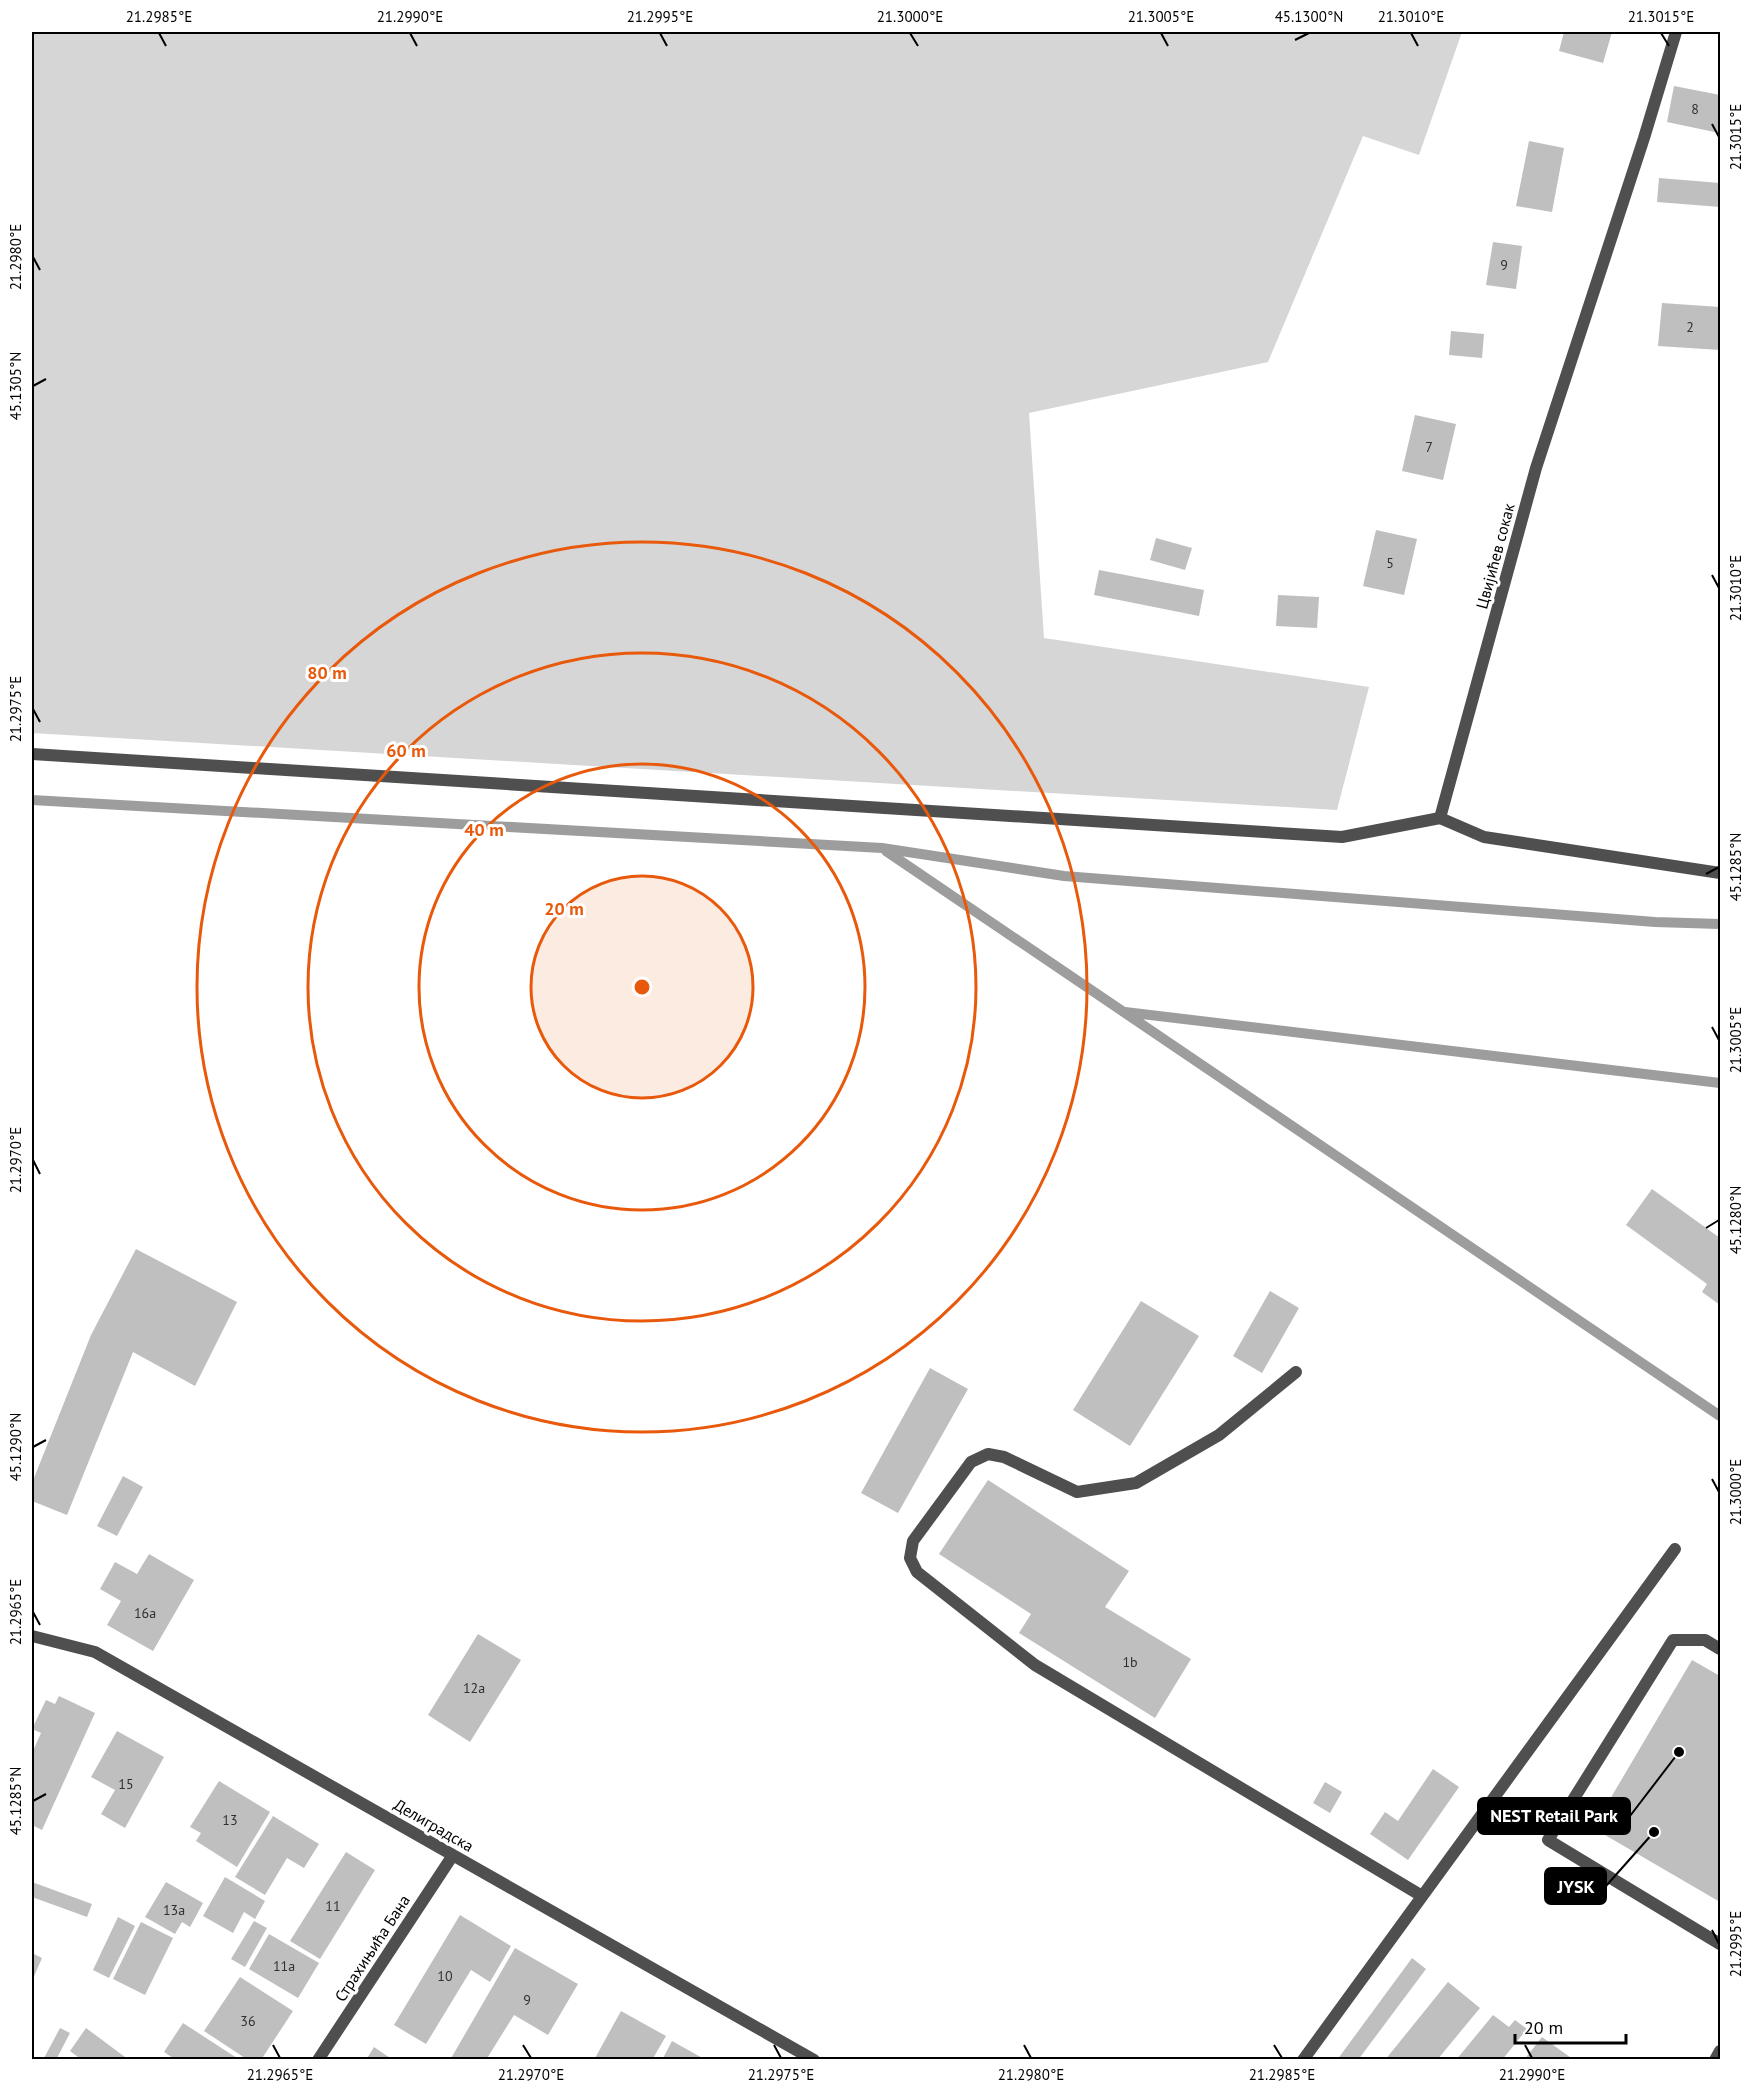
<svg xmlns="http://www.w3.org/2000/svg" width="1752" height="2091" font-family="'PT Sans',sans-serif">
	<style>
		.green { fill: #d6d6d6 }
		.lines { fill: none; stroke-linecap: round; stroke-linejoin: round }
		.stream { stroke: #9d9d9d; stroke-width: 10 }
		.building { fill: #bfbfbf }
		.service { stroke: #4f4f4f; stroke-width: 12 }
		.minor { stroke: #4f4f4f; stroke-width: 12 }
		.ticks { fill: none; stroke: #000; stroke-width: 2 }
		.ring { fill: none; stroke: #e8590c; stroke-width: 3 }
		.labels { text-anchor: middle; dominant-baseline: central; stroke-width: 6; stroke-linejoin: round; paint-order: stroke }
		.number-label { font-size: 14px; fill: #303030 }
		.street-label { font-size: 16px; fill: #000; stroke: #fff }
		.centre { fill: #e8590c; stroke: #fff; stroke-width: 3 }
		.ring-label { font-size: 18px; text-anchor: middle; font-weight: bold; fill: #e8590c; stroke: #fff; stroke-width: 6; stroke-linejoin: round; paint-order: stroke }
		.leader { fill: none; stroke: #000; stroke-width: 2 }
		.callout-dot { fill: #000; stroke: #fff; stroke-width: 2 }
		.callout { fill: #000; stroke: #000; stroke-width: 2 }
		.callout-label { font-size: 18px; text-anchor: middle; font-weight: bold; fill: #fff }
		.neatline { fill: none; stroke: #000; stroke-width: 2 }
		.ticks-label { font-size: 15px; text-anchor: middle; fill: #000 }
	</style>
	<rect width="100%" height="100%" fill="#fff"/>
	<path class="green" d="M32 32H1462L1419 155 1363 136 1268 362 1029 413 1044 638 1369 687 1337 810 32 733Z"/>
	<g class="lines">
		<path class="stream" d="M32 800 882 848 1064 876 1655 922 1720 924
			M886 851 1720 1416
			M1125 1012 1720 1083"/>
	</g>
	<path class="building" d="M1564 32H1612L1603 63 1559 51Z
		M1674 86 1720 95 1719 133 1667 122Z
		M1529 141 1564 148 1552 212 1516 206Z
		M1659 178 1720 183V207L1657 202Z
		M1493 242 1522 246 1516 289 1486 285Z
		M1662 303 1720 307V350L1658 346Z
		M1451 331 1484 334 1482 358 1449 355Z
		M1415 415 1456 424 1443 480 1402 471Z
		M1376 530 1417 539 1404 595 1363 586Z
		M1156 538 1192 548 1185 570 1150 560Z
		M1099 570 1204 590 1199 616 1094 595Z
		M1278 595 1319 597 1317 628 1276 626Z
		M1652 1189 1720 1238V1305L1702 1292 1707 1284 1626 1225Z
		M136 1249 237 1302 195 1386 133 1352 67 1515 32 1501V1483L91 1335Z
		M1270 1291 1299 1308 1262 1373 1233 1356Z
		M1141 1301 1199 1336 1130 1446 1073 1410Z
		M930 1368 968 1389 898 1513 861 1493Z
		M123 1476 143 1487 117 1536 97 1526Z
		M988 1480 1129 1571 1105 1607 1191 1659 1155 1718 1019 1633 1031 1614 939 1554Z
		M149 1554 194 1580 153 1651 107 1625 121 1601 100 1589 115 1562 137 1574Z
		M478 1634 521 1660 470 1742 428 1715Z
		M1692 1660 1720 1676V1902L1593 1828Z
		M59 1696 95 1713 42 1830 32 1825V1753L41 1733 32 1729 46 1700 55 1704Z
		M117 1731 164 1757 125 1828 101 1814 115 1790 91 1777Z
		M1433 1769 1459 1787 1408 1860 1370 1834 1385 1812 1398 1821Z
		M219 1781 270 1812 237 1867 196 1841 201 1833 190 1827Z
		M1325 1782 1342 1792 1330 1813 1313 1803Z
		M273 1816 319 1844 304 1868 287 1858 265 1895 235 1877Z
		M346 1852 375 1870 320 1959 290 1941Z
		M225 1877 265 1901 255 1919 244 1912 233 1933 203 1916Z
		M32 1882 92 1904 87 1917 32 1897Z
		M166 1882 203 1903 190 1927 182 1922 175 1934 145 1917Z
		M460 1915 511 1946 490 1982 471 1970 426 2044 394 2025Z
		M118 1917 135 1926 109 1978 93 1970Z
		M254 1921 267 1928 245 1967 231 1959Z
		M141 1922 173 1938 145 1995 113 1979Z
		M269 1934 319 1963 298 1998 249 1969Z
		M515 1948 578 1984 548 2035 514 2015 486 2060H450Z
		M32 1953 42 1958 32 1981Z
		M1412 1958 1426 1969 1358 2060H1337Z
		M240 1977 293 2011 261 2060H248L204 2031Z
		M1448 1982 1480 2008 1437 2060H1385Z
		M621 2011 666 2036 652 2060H594Z
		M1493 2015 1509 2027 1515 2020 1527 2029 1502 2060H1456Z
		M183 2023 240 2060H176L164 2052Z
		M60 2028 70 2033 56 2060H43Z
		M86 2028 129 2060H82L70 2051Z
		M1542 2037 1574 2060H1524Z
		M672 2041 706 2060H662Z
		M374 2047 393 2060H366Z"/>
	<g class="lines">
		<path class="service" d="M32 754 1342 837 1440 818
			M1296 1372 1219 1435 1136 1483 1077 1492 1004 1457 988 1454 971 1462 913 1541 910 1558 917 1572 1035 1665 1422 1896
			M1720 1649 1705 1640H1673L1548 1840 1720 1944
			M1303 2060 1675 1549
			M1715 2060 1720 2051"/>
		<path class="minor" d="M1676 32 1644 138 1536 468 1440 818 1484 837 1720 873
			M32 1636 95 1652 814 2060
			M318 2060 453 1855"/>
	</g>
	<path class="ticks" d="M159 33 166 46M410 33 417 46M660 33 667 46M910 33 918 46M1161 33 1168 46M1411 33 1418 46M1661 33 1669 46M1295 40 1309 33M1712 124 1719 137M33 257 40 270M33 386 46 379M1712 575 1719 588M33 709 40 722M1706 874 1719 867M1712 1027 1719 1040M33 1160 40 1174M1706 1228 1719 1220M33 1447 46 1440M1712 1479 1719 1492M33 1612 40 1625M33 1801 46 1794M1712 1930 1719 1944M273 2045 280 2058M523 2045 531 2058M774 2045 781 2058M1024 2045 1031 2058M1274 2045 1282 2058M1525 2045 1532 2058"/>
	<circle cx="642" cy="987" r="111" fill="#e8590c" fill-opacity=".12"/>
	<g class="ring">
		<circle cx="642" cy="987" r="111"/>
		<circle cx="642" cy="987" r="223"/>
		<circle cx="642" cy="987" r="334"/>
		<circle cx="642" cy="987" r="445"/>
	</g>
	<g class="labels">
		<g class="number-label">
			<text x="1695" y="109">8</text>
			<text x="1504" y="265">9</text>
			<text x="1690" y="327">2</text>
			<text x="1429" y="447">7</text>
			<text x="1390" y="563">5</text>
			<text x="145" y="1613">16a</text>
			<text x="1130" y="1662">1b</text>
			<text x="474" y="1688">12a</text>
			<text x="126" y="1784">15</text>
			<text x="230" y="1820">13</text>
			<text x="333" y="1906">11</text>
			<text x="174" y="1910">13a</text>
			<text x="284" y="1966">11a</text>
			<text x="445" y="1976">10</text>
			<text x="527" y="2000">9</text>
			<text x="248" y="2021">36</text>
		</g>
		<g class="street-label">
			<text transform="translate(1495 556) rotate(-75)">Цвијићев сокак</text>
			<text transform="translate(434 1825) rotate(30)">Делиградска</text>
			<text transform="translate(372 1948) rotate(-57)">Страхињића Бана</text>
		</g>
	</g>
	<circle cx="642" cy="987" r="9" class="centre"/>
	<g class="ring-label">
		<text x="327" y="679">80 m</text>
		<text x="406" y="757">60 m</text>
		<text x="484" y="836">40 m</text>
		<text x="564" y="915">20 m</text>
	</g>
	<path class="leader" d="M1679 1752L1630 1816M1654 1832L1606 1886"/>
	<g class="callout-dot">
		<circle cx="1679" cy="1752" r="6"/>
		<circle cx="1654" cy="1832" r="6"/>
	</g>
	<g class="callout">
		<rect x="1478" y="1798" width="152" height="36" rx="6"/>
		<rect x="1545" y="1868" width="61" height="36" rx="6"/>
	</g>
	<g class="callout-label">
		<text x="1554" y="1822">NEST Retail Park</text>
		<text x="1576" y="1893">JYSK</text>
	</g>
	<rect width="1752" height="2091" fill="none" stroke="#ffffff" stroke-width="66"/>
	<path d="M1515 2034v9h111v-9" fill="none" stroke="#000000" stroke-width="3"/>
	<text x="1524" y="2034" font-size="18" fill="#000000" stroke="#ffffff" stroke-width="4.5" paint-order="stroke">20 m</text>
	<rect x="33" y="33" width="1686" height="2025" class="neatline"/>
	<g class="ticks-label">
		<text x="159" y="22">21.2985°E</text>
		<text x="410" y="22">21.2990°E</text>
		<text x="660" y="22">21.2995°E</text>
		<text x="910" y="22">21.3000°E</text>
		<text x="1161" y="22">21.3005°E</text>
		<text x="1309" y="22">45.1300°N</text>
		<text x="1411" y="22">21.3010°E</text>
		<text x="1661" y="22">21.3015°E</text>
		<text transform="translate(1736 137) rotate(-90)" y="5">21.3015°E</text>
		<text transform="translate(16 257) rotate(-90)" y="5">21.2980°E</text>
		<text transform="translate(16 386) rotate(-90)" y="5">45.1305°N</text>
		<text transform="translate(1736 588) rotate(-90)" y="5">21.3010°E</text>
		<text transform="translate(16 709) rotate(-90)" y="5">21.2975°E</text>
		<text transform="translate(1736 867) rotate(-90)" y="5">45.1285°N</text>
		<text transform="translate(1736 1040) rotate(-90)" y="5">21.3005°E</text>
		<text transform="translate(16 1160) rotate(-90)" y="5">21.2970°E</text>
		<text transform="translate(1736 1220) rotate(-90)" y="5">45.1280°N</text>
		<text transform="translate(16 1447) rotate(-90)" y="5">45.1290°N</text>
		<text transform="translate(1736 1492) rotate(-90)" y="5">21.3000°E</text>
		<text transform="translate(16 1612) rotate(-90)" y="5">21.2965°E</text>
		<text transform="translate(16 1801) rotate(-90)" y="5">45.1285°N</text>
		<text transform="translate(1736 1944) rotate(-90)" y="5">21.2995°E</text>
		<text x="280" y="2080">21.2965°E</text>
		<text x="531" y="2080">21.2970°E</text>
		<text x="781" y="2080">21.2975°E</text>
		<text x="1031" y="2080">21.2980°E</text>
		<text x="1282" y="2080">21.2985°E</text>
		<text x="1532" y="2080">21.2990°E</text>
	</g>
</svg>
